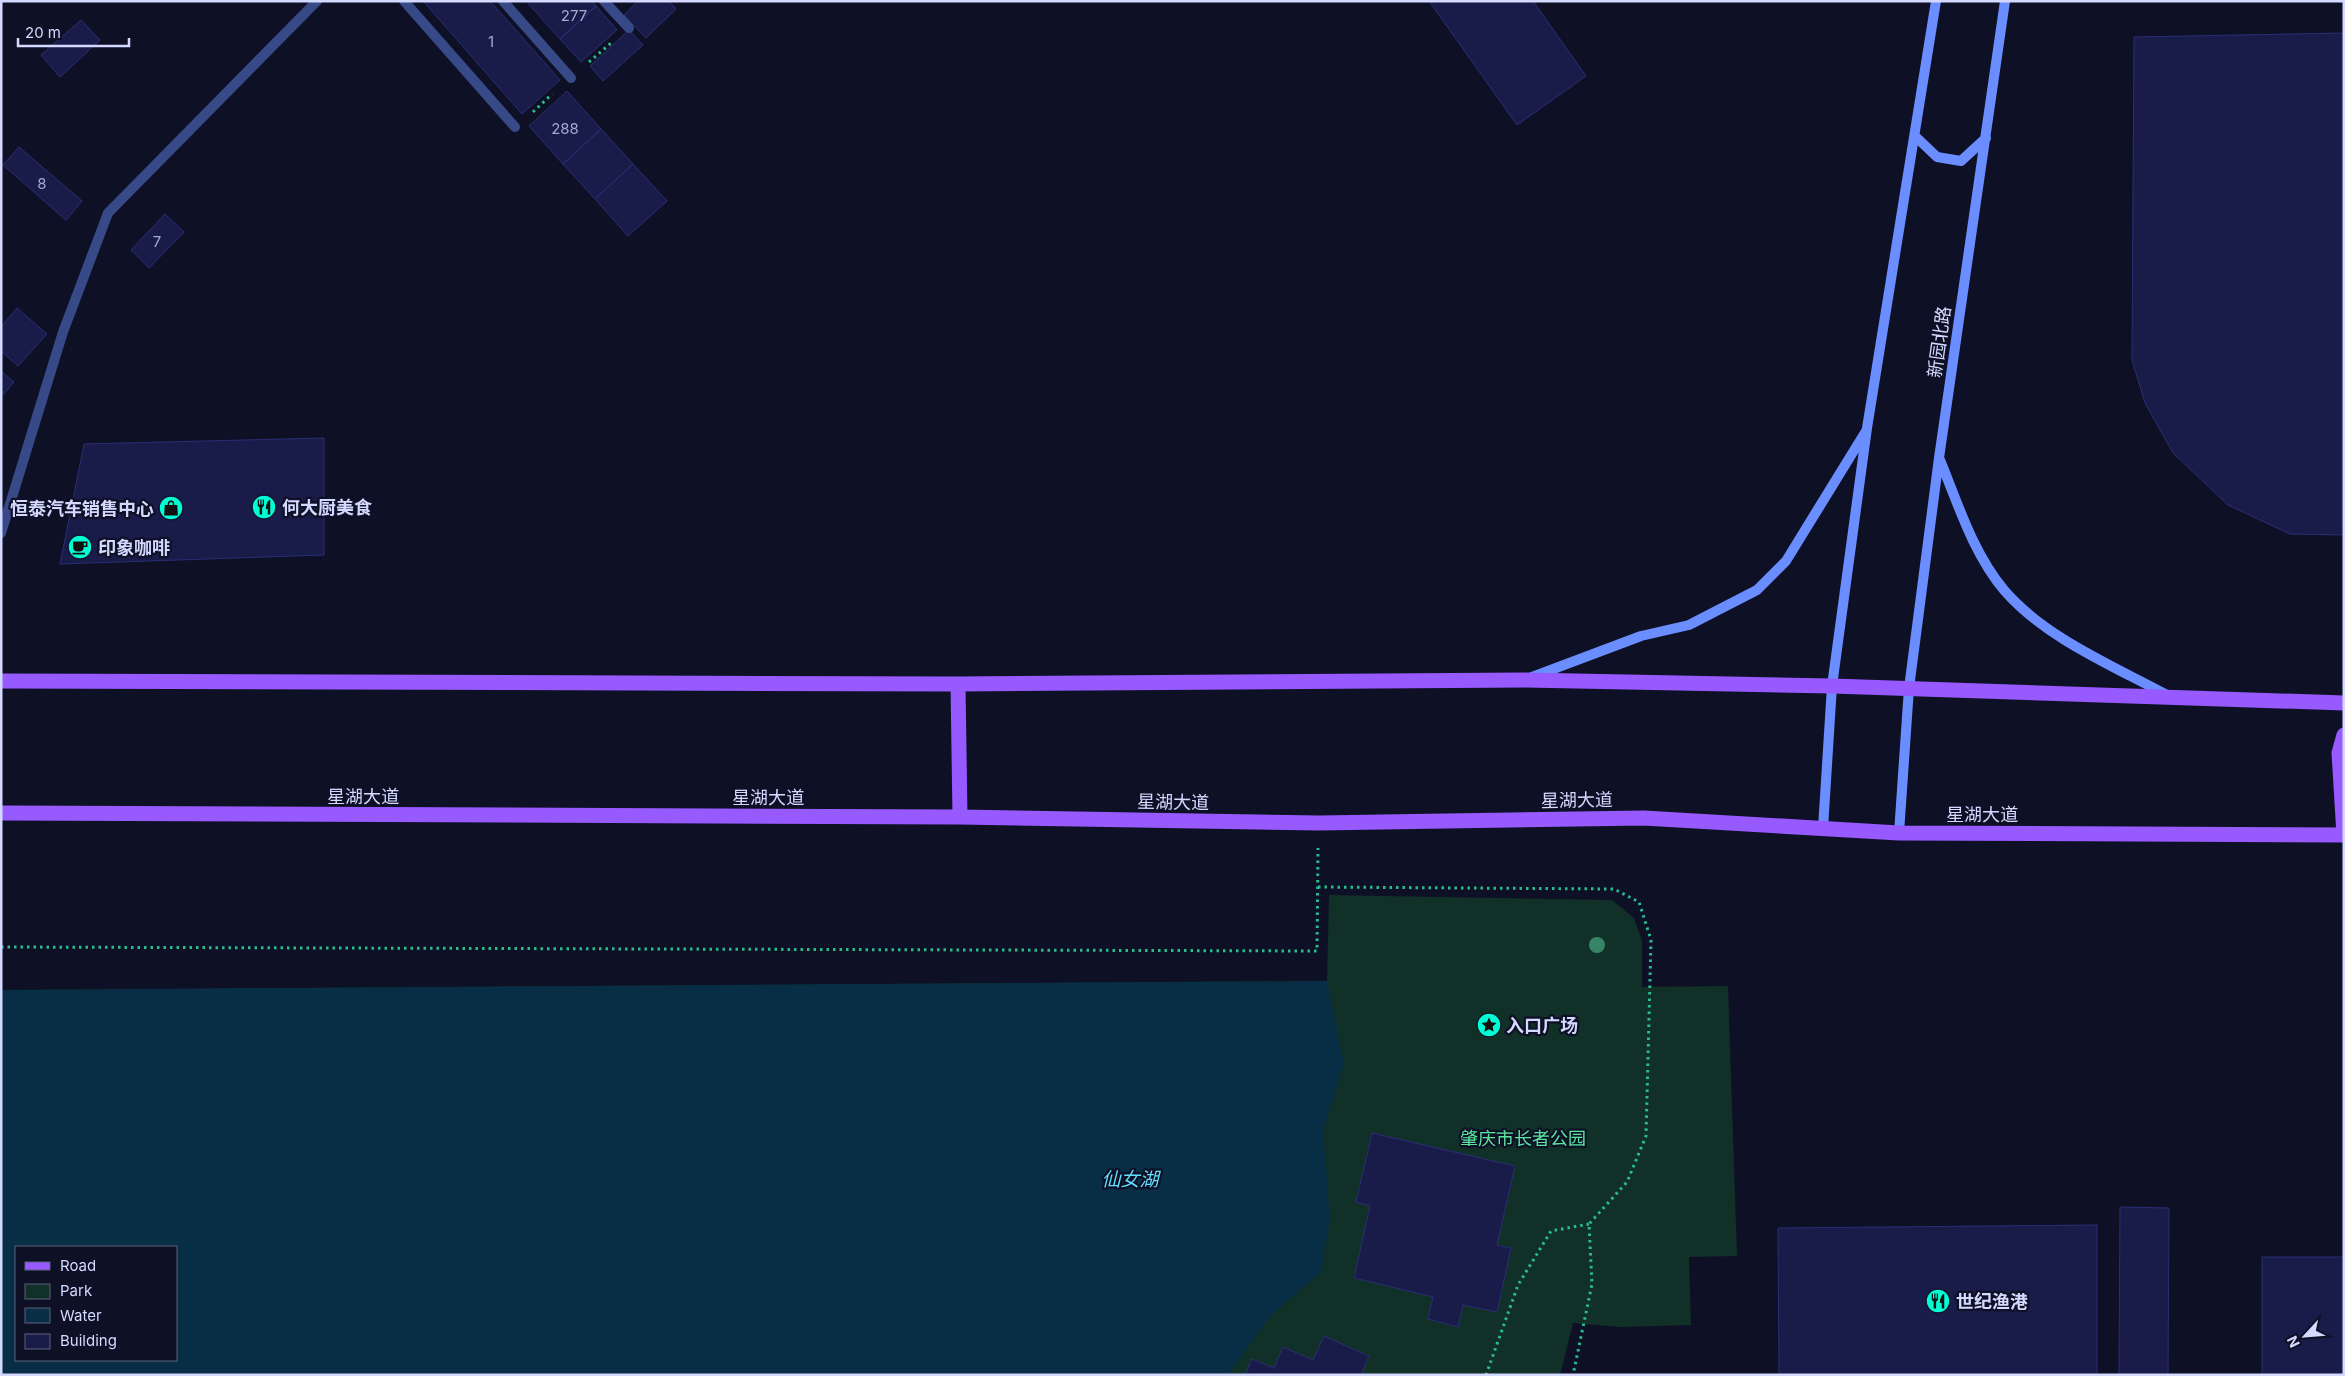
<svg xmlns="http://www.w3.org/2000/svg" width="2345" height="1376" font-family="Inter,'Noto Sans SC',sans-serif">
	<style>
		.green { fill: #113027; fill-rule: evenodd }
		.water { fill: #082e45; fill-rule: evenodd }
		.building { fill: #191c48; stroke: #2a2f75 }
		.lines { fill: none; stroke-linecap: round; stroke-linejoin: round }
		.path { stroke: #2abc8d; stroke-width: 3; stroke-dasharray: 2.5 4; stroke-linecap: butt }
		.service { stroke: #374987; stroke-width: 10 }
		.minor { stroke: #374987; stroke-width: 10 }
		.secondary { stroke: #6a8dff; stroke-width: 10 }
		.primary { stroke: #965aff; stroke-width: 15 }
		.tree { fill: #378567 }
		.labels { text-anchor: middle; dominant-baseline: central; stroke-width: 4.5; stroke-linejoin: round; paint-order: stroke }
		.number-label { font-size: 15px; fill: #a4aad1 }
		.street-label { font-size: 18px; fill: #d3d9ff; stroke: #0e1026 }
		.poi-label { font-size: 18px; font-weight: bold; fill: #d3d9ff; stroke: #0e1026; text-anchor: start }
		.park-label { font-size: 18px; fill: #59e59d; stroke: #0e1026 }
		.water-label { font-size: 19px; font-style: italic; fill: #61dfff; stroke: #0e1026 }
	</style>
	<rect width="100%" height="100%" fill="#0e1026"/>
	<path class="green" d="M1329 895 1612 900 1634 918 1642 941V987L1728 986 1737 1256 1689 1257 1691 1325 1620 1327 1573 1323 1560 1375H1V990L1327 981ZM16 1247H176V1360H16Z"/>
	<path class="water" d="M1327 981 1344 1064 1323 1129 1330 1219 1321 1272 1270 1316 1228 1375H1V990ZM16 1247H176V1360H16Z"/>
	<path class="building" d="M423 1H490L560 80 522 114Z
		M526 1H591L596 6 560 39Z
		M638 1H669L676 9 646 38 624 15Z
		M1429 1H1533L1586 76 1517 125Z
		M596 6 617 30 581 62 560 39Z
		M81 20 100 40 60 77 41 55Z
		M629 30 643 45 603 81 590 66Z
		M2344 33V535L2290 534 2228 505 2173 453 2145 403 2132 360 2134 37Z
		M567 91 601 129 563 164 529 126Z
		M601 129 633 164 595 199 563 164Z
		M19 147 82 201 66 220 3 165Z
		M633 164 667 201 628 236 595 199Z
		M165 214 184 232 149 268 131 250Z
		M17 308 47 334 18 366 1 351V327Z
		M1 371 14 382 1 397Z
		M324 438V555L60 564 84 444Z
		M1372 1133 1515 1166 1497 1245 1511 1248 1497 1312 1463 1305 1458 1327 1428 1319 1433 1297 1354 1278 1370 1206 1356 1202Z
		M2120 1207 2169 1208 2168 1375H2119Z
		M2097 1225V1375H1779L1778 1228Z
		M2262 1257H2344V1375H2262Z
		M1324 1336 1369 1356 1361 1375H1245L1252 1359 1274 1368 1283 1347 1313 1360Z"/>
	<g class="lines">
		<path class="path" d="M589 62 611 43
			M533 112 552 94
			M1318 887 1614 889 1639 902 1651 940 1646 1136 1627 1182 1589 1224 1592 1284 1573 1375
			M1 947 1317 951 1318 848
			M1486 1375 1518 1285 1551 1231 1589 1224"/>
		<path class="service" d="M404 1 515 127
			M503 1 571 78
			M604 1 629 28"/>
		<path class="minor" d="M1 533 63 332 108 213 317 1"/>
		<path class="secondary" d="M1916 137 1937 157 1961 161 1986 138
			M1940 460C1958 504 1973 553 2004 590 2044 637 2113 666 2167 695
			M1532 677 1641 636 1689 625 1757 590 1786 561 1866 431
			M1823 828 1832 686 1867 428 1936 1
			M1899 833 1909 688 1939 458 2005 1"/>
		<path class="primary" d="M1 681 958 684 1525 680 1832 686 2344 703
			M958 684 960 817
			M1 813 960 817 1319 823 1644 818 1899 833 2344 835
			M2344 835 2339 753 2344 735"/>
	</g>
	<circle class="tree" cx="1597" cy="945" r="8"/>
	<defs>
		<g id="restaurant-disc" transform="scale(1.25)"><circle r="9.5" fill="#00fed5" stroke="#0e1026"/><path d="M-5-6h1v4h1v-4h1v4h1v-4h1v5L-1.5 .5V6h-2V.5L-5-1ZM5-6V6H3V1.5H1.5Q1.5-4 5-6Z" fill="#111"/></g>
		<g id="shop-disc" transform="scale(1.25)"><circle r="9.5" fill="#00fed5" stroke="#0e1026"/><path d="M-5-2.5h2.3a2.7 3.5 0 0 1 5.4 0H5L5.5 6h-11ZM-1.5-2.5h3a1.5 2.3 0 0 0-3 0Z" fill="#111"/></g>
		<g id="cafe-disc" transform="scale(1.25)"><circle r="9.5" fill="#00fed5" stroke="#0e1026"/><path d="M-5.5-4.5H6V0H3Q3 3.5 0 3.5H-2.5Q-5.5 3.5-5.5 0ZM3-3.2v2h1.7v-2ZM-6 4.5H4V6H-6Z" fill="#111"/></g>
		<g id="sight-disc" transform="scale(1.25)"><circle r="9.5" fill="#00fed5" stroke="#0e1026"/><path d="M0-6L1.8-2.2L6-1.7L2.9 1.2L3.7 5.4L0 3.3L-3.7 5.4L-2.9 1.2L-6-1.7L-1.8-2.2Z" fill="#111"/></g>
	</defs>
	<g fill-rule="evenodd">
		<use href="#restaurant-disc" x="264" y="507"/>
		<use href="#shop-disc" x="171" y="508"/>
		<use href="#cafe-disc" x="80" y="547"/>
		<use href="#sight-disc" x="1489" y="1025"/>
		<use href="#restaurant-disc" x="1938" y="1301"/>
	</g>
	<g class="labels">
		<g class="number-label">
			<text x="574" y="15">277</text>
			<text x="491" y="41">1</text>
			<text x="565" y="128">288</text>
			<text x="42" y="183">8</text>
			<text x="157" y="241">7</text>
		</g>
		<g class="street-label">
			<text transform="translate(1939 342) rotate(-82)">新园北路</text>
			<text x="363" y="796">星湖大道</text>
			<text x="768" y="797">星湖大道</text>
			<text transform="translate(1577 800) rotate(-1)">星湖大道</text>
			<text transform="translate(1173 802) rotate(1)">星湖大道</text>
			<text x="1982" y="814">星湖大道</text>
		</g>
		<g class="poi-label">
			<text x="282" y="507">何大厨美食</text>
			<text x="154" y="508" text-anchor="end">恒泰汽车销售中心</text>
			<text x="98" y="547">印象咖啡</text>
			<text x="1506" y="1025">入口广场</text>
			<text x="1956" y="1301">世纪渔港</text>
		</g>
		<g class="park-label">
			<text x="1523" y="1138">肇庆市长者公园</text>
		</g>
		<g class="water-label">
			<text x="1130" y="1179">仙女湖</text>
		</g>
	</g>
	<rect width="2345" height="1376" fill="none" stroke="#d3d9ff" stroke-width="5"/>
	<rect x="15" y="1246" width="162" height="115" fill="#0e1026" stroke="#5d607d"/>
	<rect x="25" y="1262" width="25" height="8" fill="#965aff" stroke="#5d607d"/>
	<text x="60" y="1271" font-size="15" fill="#d3d9ff">Road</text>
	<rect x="25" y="1284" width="25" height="15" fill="#113027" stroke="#5d607d"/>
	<text x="60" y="1296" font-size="15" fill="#d3d9ff">Park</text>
	<rect x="25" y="1308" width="25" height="15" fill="#082e45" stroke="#5d607d"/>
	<text x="60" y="1321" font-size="15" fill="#d3d9ff">Water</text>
	<rect x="25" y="1334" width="25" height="15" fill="#191c48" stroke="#5d607d"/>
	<text x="60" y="1346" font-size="15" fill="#d3d9ff">Building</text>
	<g transform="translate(2305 1336) rotate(244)" stroke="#0e1026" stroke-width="4" paint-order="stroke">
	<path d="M0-4L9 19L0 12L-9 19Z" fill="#d3d9ff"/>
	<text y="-8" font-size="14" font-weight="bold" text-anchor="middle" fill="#d3d9ff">N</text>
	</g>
	<path d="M18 38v8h111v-8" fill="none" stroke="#d3d9ff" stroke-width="2.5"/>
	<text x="25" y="38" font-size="15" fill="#d3d9ff" stroke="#0e1026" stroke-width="4" paint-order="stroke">20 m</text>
</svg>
